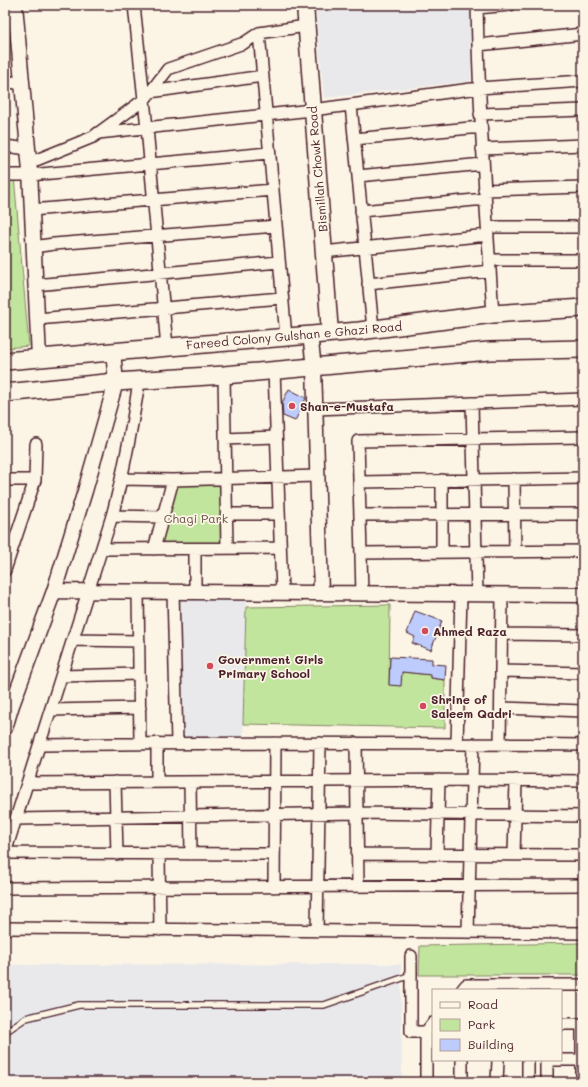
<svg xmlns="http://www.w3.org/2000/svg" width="588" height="1087" font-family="Mali,sans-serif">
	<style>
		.built { fill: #e9e9ec }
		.green { fill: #c2e59e; stroke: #868264 }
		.building { fill: #bdccfd; stroke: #4a1f2b }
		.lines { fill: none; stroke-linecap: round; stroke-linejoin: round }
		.service-casing { stroke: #4a1f2b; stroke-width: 8 }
		.minor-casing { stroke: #4a1f2b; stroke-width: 14 }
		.tertiary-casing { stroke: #4a1f2b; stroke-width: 17 }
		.secondary-casing { stroke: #4a1f2b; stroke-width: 19 }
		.primary-casing { stroke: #4a1f2b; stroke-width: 20 }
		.service { stroke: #fcf5e5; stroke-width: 5.5 }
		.minor { stroke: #fcf5e5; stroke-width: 11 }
		.tertiary { stroke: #fcf5e5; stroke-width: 14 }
		.secondary { stroke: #fcf5e5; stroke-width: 16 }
		.primary { stroke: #fcf5e5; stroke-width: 17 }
		.poi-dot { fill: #d1495b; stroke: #fcf5e5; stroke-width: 1.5 }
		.labels { text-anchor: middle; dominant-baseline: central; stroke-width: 3.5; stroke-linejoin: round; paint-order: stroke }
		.street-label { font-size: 12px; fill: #4a1f2b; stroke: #fcf5e5 }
		.poi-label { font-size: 12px; font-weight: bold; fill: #4a1f2b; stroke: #fcf5e5; text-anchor: start }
		.park-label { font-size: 12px; fill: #685048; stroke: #fcf5e5 }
	</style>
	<rect width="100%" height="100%" fill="#fcf5e5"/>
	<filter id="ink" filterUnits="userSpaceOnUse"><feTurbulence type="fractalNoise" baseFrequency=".025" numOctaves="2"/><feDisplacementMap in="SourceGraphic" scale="8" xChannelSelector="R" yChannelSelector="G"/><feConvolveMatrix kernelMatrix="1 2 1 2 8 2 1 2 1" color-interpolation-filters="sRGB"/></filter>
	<g filter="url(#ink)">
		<path class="built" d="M315 5H470L471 81 324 98Z
			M173 592 245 593 246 607 243 743H177Z
			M401 964 402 1082H5V965Z"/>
		<path class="green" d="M5 176H14L29 346 5 348Z
			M226 478 227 548 154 549 173 480Z
			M390 605 389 685 402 672 431 675V678L445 680V728L243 724 246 607Z
			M583 943V975H419L420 946Z"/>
		<path class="building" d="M289 389 306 398 295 421 283 416 282 403Z
			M415 611 442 621 431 650 412 643 415 637 407 633Z
			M390 657 432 659V664L446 665 445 680 431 678V675L402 672 401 686 389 685Z"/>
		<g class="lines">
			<g class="service-casing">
				<path id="service" d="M5 1032 26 1018 79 1005H324L411 975"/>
			</g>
			<g class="minor-casing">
				<path id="minor" d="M134 5 147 128 167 347
					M477 5C479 108 486 211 493 314
					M477 8 510 5
					M259 33 286 337
					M478 45 583 34
					M5 81 22 84
					M150 92 263 76
					M351 105 373 329
					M480 114 583 110
					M98 133 312 110 479 88 583 81
					M354 139 481 127
					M5 146 28 149
					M482 149 583 145
					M29 163 93 137 145 99 168 69 244 43 259 33 306 26
					M5 175H30L269 153
					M358 176 483 164
					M484 190 583 187
					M31 210 273 190
					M361 211 485 199
					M487 227H583
					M33 247 54 244 276 226
					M323 252 488 235
					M489 260H583
					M368 284 490 271
					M35 285 279 262
					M37 319 282 298
					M274 370 282 593
					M224 375 227 548
					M472 403 477 594
					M315 409 583 399
					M225 439 276 437
					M122 479 173 480 317 476
					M514 479 515 552
					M5 480H35
					M360 482 583 478
					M227 514H279
					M360 515 583 514
					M112 516 163 517
					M103 549 280 548
					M154 549 173 480
					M195 549V592
					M442 552V480
					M361 553 583 551
					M5 570 35 480 36 444
					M138 592 140 743
					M173 592 177 743
					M362 594 358 441 583 437
					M501 634 583 635
					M73 640 139 641
					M501 671 583 673
					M61 676 139 674
					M501 708 583 711
					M51 710 140 708
					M356 743 358 886
					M457 743 461 594
					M500 744 502 595
					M40 745C221 742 402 743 583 745
					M115 782 117 854
					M157 782V743
					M190 782 191 854
					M27 783 472 780 583 781
					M16 819 357 813 583 816
					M5 853 112 516C124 472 132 427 139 382
					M5 853 274 854
					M159 854 160 930
					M357 854 583 855
					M437 854 439 780
					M514 855 516 780
					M274 887 275 743
					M5 888 583 885
					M5 928 583 933
					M317 931 320 743
					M468 932 473 744
					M411 956V1032H426V1082
					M462 990 466 985H583
					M561 1024H582V1060
					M426 1032 433 1023
					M528 1060V1082
					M547 1060V1082
					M550 1060H582V1082
					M462 1082V1060
					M497 1082 498 1060"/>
			</g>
			<g class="tertiary-casing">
				<path id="tertiary" d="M15 5 30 171 39 358
					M310 335 314 367 321 593
					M54 591 583 595
					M5 728 12 705 54 591 85 491 116 382 113 352"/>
			</g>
			<g class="secondary-casing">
				<path id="secondary" d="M305 5 330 333"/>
			</g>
			<g class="primary-casing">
				<path id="primary" d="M5 361 359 331 493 314 583 308
					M5 393 116 382 224 375 489 351 583 349"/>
			</g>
			<use href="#service" class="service"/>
			<use href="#minor" class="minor"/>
			<use href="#tertiary" class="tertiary"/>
			<use href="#secondary" class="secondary"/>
			<use href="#primary" class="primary"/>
		</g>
	</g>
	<g class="poi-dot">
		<circle cx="292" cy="406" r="4"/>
		<circle cx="425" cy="631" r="4"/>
		<circle cx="210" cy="666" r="4"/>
		<circle cx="423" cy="706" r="4"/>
	</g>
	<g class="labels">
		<g class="street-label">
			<text transform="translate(317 169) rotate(-95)">Bismillah Chowk Road</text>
			<text transform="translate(294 335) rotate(-5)">Fareed Colony Gulshan e Ghazi Road</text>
		</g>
		<g class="poi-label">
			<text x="300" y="406">Shan-e-Mustafa</text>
			<text x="433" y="631">Ahmed Raza</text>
			<text x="218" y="659">Government Girls<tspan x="218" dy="14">Primary School</tspan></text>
			<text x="431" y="699">Shrine of<tspan x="431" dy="14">Saleem Qadri</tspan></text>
		</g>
		<g class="park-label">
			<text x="196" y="518">Chagi Park</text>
		</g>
	</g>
	<rect width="588" height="1087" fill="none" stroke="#fcf5e5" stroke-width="20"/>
	<rect x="10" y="10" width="568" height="1067" fill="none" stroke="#4a1f2b" stroke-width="1.5" filter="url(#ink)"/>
	<rect x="432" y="989" width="130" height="72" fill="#fcf5e5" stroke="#b59f9b"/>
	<rect x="440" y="1002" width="20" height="6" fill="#fcf5e5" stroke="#b59f9b"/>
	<text x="468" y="1009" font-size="12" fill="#4a1f2b">Road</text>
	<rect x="440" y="1019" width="20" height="12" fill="#c2e59e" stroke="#b59f9b"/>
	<text x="468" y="1029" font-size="12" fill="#4a1f2b">Park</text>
	<rect x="440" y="1039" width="20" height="12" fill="#bdccfd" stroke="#b59f9b"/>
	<text x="468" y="1049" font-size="12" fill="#4a1f2b">Building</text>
</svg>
